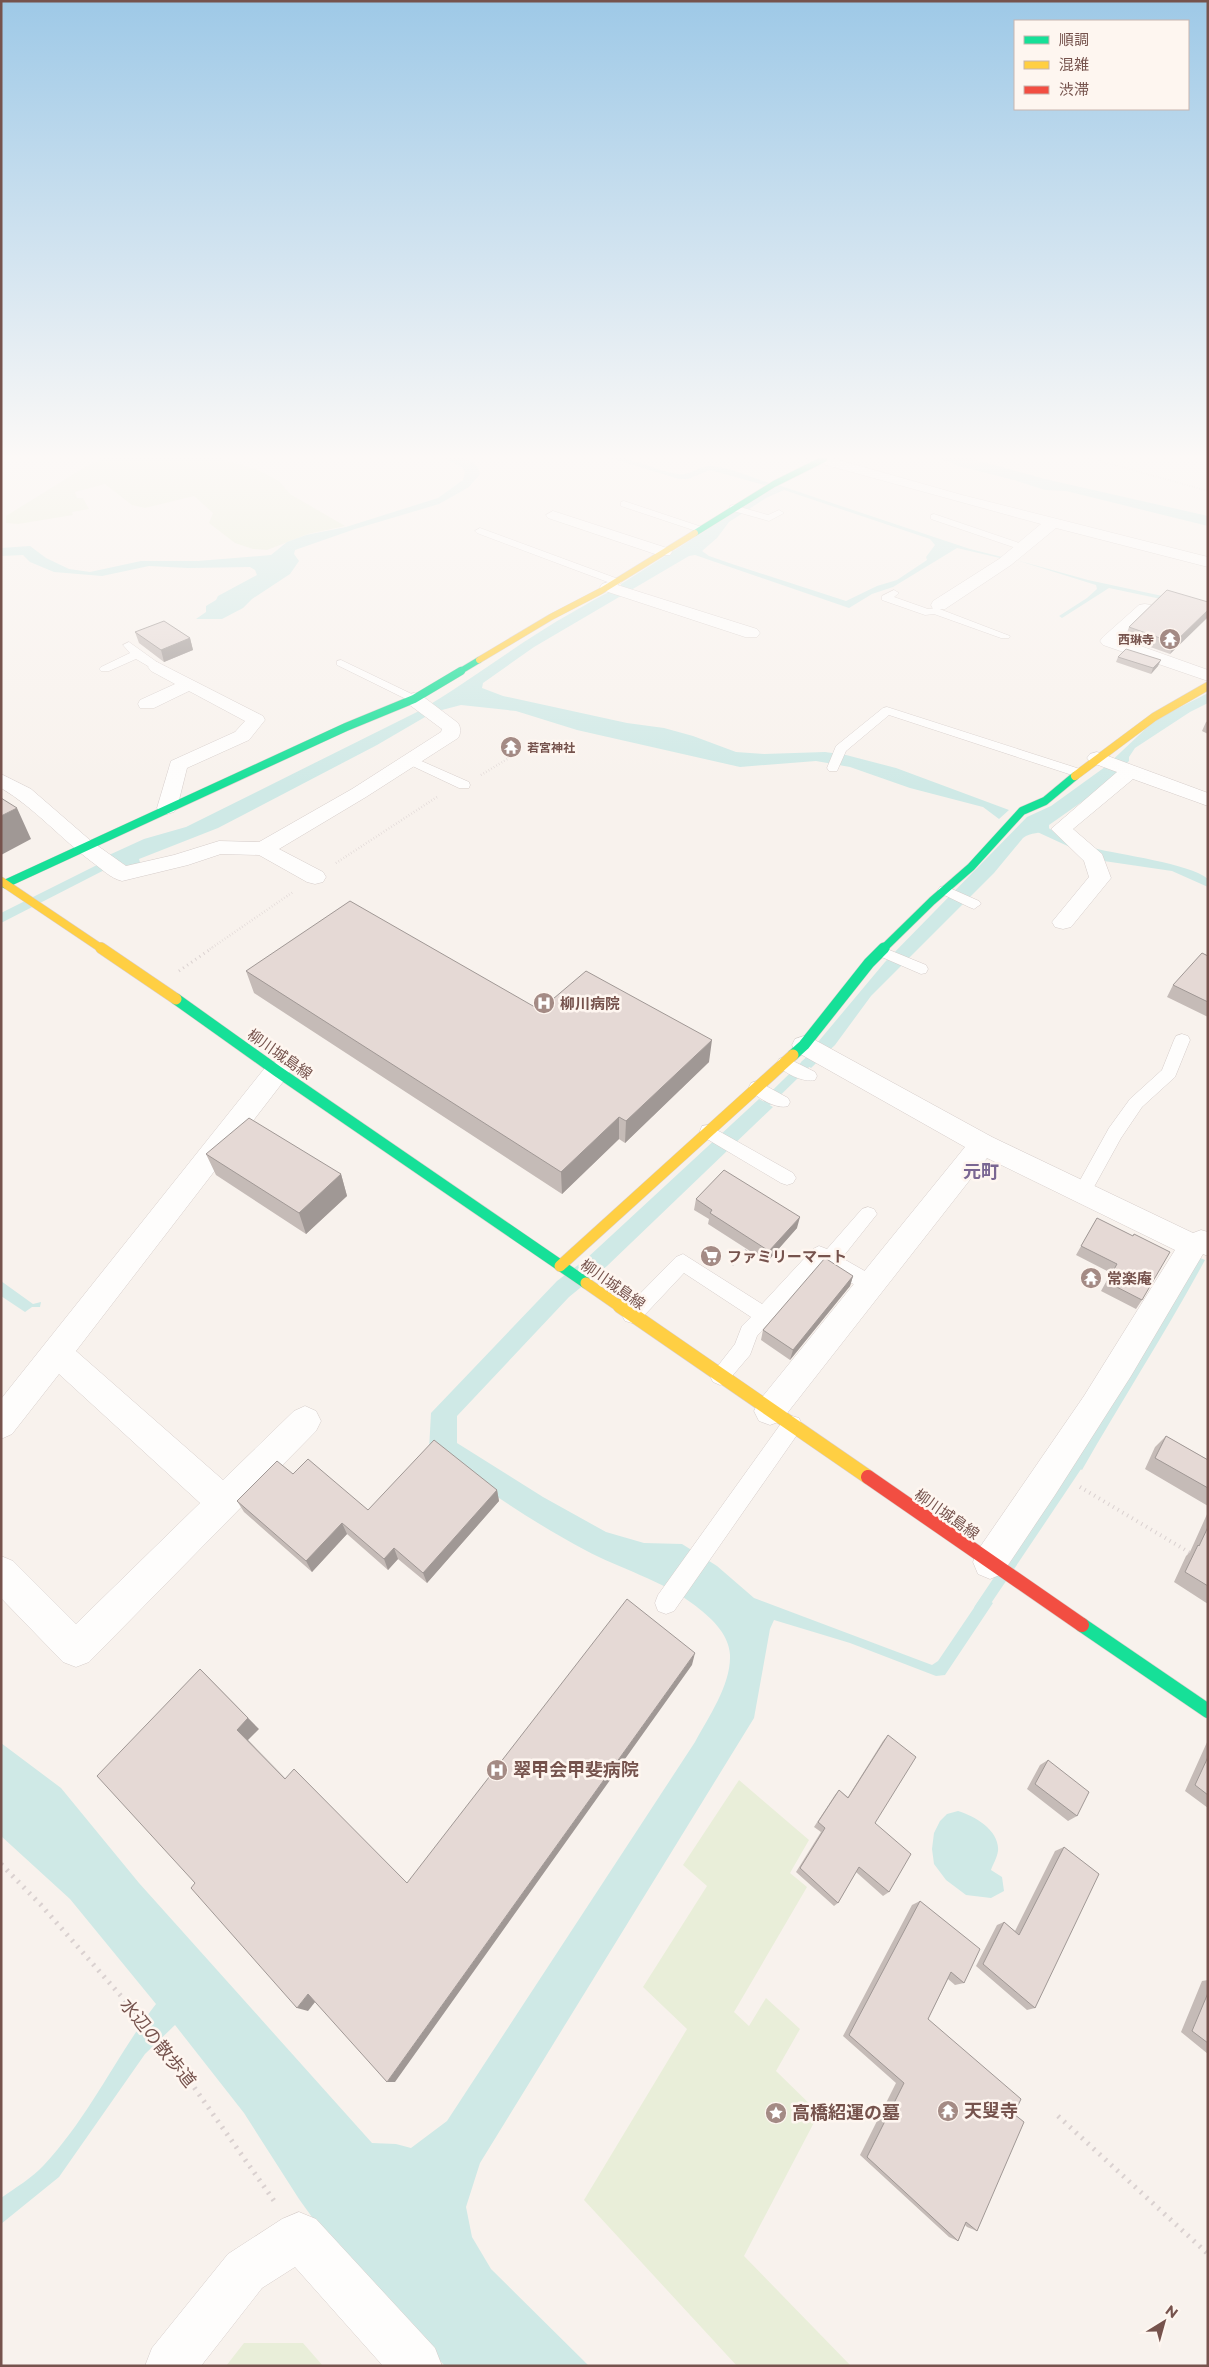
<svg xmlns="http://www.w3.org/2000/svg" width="1209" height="2367" font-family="Montserrat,'Noto Sans JP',sans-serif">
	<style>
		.green { fill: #e9eed9 }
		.water { fill: #cfe9e6; fill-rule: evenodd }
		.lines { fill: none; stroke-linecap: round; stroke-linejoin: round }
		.stream-far2 { stroke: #cfe9e6; stroke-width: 8 }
		.stream-far1 { stroke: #cfe9e6; stroke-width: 9 }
		.stream { stroke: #cfe9e6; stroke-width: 12 }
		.lane-casing { stroke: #d6cdca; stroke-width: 1 }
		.street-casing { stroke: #d6cdca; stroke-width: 1 }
		.fast-far3-casing { stroke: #d9cecb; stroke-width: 7 }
		.fast-far2-casing { stroke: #d9cecb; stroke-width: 9 }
		.fast-far1-casing { stroke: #d9cecb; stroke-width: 12 }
		.fast-casing { stroke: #d9cecb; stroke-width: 15 }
		.slow-far3-casing { stroke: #d9cecb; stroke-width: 7 }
		.slow-far2-casing { stroke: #d9cecb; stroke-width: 9 }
		.slow-far1-casing { stroke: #d9cecb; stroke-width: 12 }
		.slow-casing { stroke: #d9cecb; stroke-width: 15 }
		.jam-casing { stroke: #d9cecb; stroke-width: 15 }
		.path-far4 { stroke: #dad1d0; stroke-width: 2; stroke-dasharray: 0.5 2; stroke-linecap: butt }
		.path-far3 { stroke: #dad1d0; stroke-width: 2.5; stroke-dasharray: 0.5 2.5; stroke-linecap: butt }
		.path-far2 { stroke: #dad1d0; stroke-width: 3; stroke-dasharray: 1 4; stroke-linecap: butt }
		.path-far1 { stroke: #dad1d0; stroke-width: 4; stroke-dasharray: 1 4.5; stroke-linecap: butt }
		.path { stroke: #dad1d0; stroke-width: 5; stroke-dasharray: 2 6; stroke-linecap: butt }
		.lane { fill: #fefdfc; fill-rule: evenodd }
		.street { fill: #fefdfc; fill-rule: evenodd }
		.fast-far3 { stroke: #16e098; stroke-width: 6 }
		.fast-far2 { stroke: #16e098; stroke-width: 8 }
		.fast-far1 { stroke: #16e098; stroke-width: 11 }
		.fast { stroke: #16e098; stroke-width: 14 }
		.slow-far3 { stroke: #ffcf43; stroke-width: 6 }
		.slow-far2 { stroke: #ffcf43; stroke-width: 8 }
		.slow-far1 { stroke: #ffcf43; stroke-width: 11 }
		.slow { stroke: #ffcf43; stroke-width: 14 }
		.jam { stroke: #f24e42; stroke-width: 14 }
		.wall { fill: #c5bbb7 }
		.shaded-wall { fill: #a09895 }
		.building { fill: #e5d9d5; stroke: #a09895 }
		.labels { text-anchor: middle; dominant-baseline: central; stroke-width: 5; stroke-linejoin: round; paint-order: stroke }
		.far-poi-label { font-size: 12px; font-weight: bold; fill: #76534d; stroke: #fef6f0; text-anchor: end }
		.poi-label { font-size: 15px; font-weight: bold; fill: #76534d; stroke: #fef6f0; text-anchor: start }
		.street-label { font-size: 15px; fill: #76534d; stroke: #fef6f0 }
		.quarter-label { font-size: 18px; font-weight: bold; fill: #7a6692; stroke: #fef6f0 }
		.near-poi-label { font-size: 18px; font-weight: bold; fill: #76534d; stroke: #fef6f0; text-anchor: start }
		.near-street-label { font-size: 18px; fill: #76534d; stroke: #fef6f0 }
	</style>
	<rect width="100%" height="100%" fill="#f8f2ed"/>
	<path class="green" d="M106 457H215L258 470 279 481 290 494 345 526 308 534 267 550 253 549 235 543 209 523 213 513 194 496 145 508 132 505 105 484 75 492 77 498H83L89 509 72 512 73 515 18 524 6 523V516L85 467Z
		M739 1780 809 1840 790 1873 807 1887 734 2012 749 2026 766 1998 800 2029 776 2071 819 2113 744 2256 851 2366H737L584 2200 687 2029 643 1987 707 1886 683 1865Z
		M244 2343H303L323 2366H226Z"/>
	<path class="water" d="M442 457C456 457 478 457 480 474L469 487 439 504 355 529 295 550 294 554 299 561 290 574 252 599 243 608 222 619H196L206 612V606L216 600 218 596 257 575 255 570 250 567 188 568 149 566 102 576 54 572 30 562 23 555 1 556V548L30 546 46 558 69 569 90 572 141 561H198L271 555 287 542 306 535 346 527 438 498 463 480 465 472 462 467Z
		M607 457C634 457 652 470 678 474 690 476 698 466 711 466 730 467 752 478 770 483L764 485 710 470 688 479H679Z
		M936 457H965L1045 479 1208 516V526L1066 491 1045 490 1014 480 962 467Z
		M778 485 970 549 1002 557 1000 558 957 548 893 587 872 594 849 608 695 555 689 556 534 647 483 683 482 688 503 696 627 723 664 728 693 736 736 752 764 754 825 752 846 755 896 768 1009 810 999 819 983 807 910 788 850 767 816 761 740 767 577 730 516 711 461 705 438 711 425 717 377 745 218 828 139 859 141 866 132 869 120 862 1 923V913L111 858 109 855 144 839 186 827 417 712C471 681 519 642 573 612 589 603 604 593 621 587V584ZM784 490 930 539 935 545 926 557 927 560 897 580 877 586 846 601 732 564 709 556 702 551 717 538 729 522 766 498Z
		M1016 560 1088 580 1181 600 1161 599 1109 588 1062 618 1059 616 1087 598 1097 589 1096 585Z
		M1208 693V703L1190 712 1135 748 1129 757V761L1103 787 1049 825V829C1040 834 1031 832 1023 838L994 873 871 996 835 1045 811 1068 801 1062 819 1047 818 1042 885 962 1027 817 1051 806 1105 767 1155 720Z
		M1093 848C1120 855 1189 863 1208 879V887L1172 871 1097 860Z
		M759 1099 773 1107 607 1266 569 1297 457 1416V1443L543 1497 606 1532 644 1543 682 1544 717 1566 754 1598 932 1665 938 1661 982 1596 993 1603 945 1675 936 1676 850 1643 774 1620 770 1629 754 1718 480 2163 466 2207 472 2237 491 2269 589 2366H445L366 2285 332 2245 299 2199 244 2113 175 2025 145 2054 59 2177 1 2224V2198C15 2188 32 2178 44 2165 89 2117 116 2056 156 2004L70 1899 1 1836V1743L61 1788 139 1883 372 2143 396 2144 411 2148 447 2121 695 1742C709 1716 731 1685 730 1655 729 1633 709 1616 693 1604 662 1580 620 1569 585 1550 530 1521 480 1485 429 1450L431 1413 557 1281 586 1259Z
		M1196 1256 1205 1260C1166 1332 1122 1400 1082 1470L1073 1464Z
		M1 1281 33 1304 41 1302 40 1307H32L25 1312 1 1296Z
		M958 1811C975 1816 1000 1831 998 1851 997 1858 993 1864 991 1870L1002 1877 1004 1891 991 1898 966 1895 946 1880 934 1864 932 1849 934 1833 940 1821 947 1814Z"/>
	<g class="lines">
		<path class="stream-far2" d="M1034 826 1071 843"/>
		<path class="stream-far1" d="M768 1101 815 1055"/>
		<path class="stream" d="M980 1609 1082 1457"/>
		<g class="lane-casing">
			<path id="lane" d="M624 501 702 527 704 529 696 531 621 506V502Z
				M733 505 768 515 779 510 784 513 769 521 730 510V506Z
				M934 514 1025 545 1027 547 1022 550 1019 549 931 519V515Z
				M480 528 621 580 622 582 617 585 613 584 477 533 475 531Z
				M894 590 899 593 894 597 928 609 937 608 1010 636 1009 638H1001L934 614 925 615 882 600V596Z
				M129 642 161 665 163 667 161 669H153L136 659 109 671H101L99 669 101 667 130 653 123 645Z
				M341 660 418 697 420 699 418 701H410L337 665V661Z
				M887 707 1083 770 1085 773 1079 777 1075 776 889 715 846 751 837 771H829L827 768 836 746 883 708Z
				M410 756 469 782 470 785 469 788H459L406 763 404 760Z
				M945 886 979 901 981 904 974 909 969 907 940 893 938 890 940 887Z
				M882 947 926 965 928 969 926 973 921 974 877 955 875 952 877 949Z
				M1182 1034 1188 1036 1190 1040 1175 1077 1142 1107 1121 1138 1089 1196 1083 1198 1077 1196 1074 1191 1109 1128 1130 1099 1162 1070 1174 1040 1176 1036Z
				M785 1057 815 1072 817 1076 815 1080C804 1083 782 1073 777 1063L779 1059Z
				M757 1081 788 1098 790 1102 788 1106C777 1110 754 1097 749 1087L751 1083Z
				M708 1125 793 1173 796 1178 793 1183 787 1185 781 1183 702 1136 700 1131 702 1126Z
				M868 1207 874 1209 877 1214 842 1258 877 1278 879 1284 877 1290 870 1292 863 1290 821 1264 757 1336 750 1355 727 1382 720 1385 713 1382 710 1376 735 1344 742 1326 751 1317 684 1273 639 1321 632 1323 625 1321 622 1315 625 1309 676 1257 683 1254 762 1304 813 1249 819 1246 827 1249 862 1209Z
				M792 1416 799 1418 802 1425 799 1432 674 1611 666 1614 658 1611 655 1603 658 1595 785 1418Z"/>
		</g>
		<g class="street-casing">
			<path id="street" d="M806 457H828L962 495 1208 557V567L1056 528 1011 565 945 609H933L931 605 933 601 999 559 1041 524 808 460Z
				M553 511 670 549 672 552 670 555H658L548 518 546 515Z
				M608 582 757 629 760 633 757 637H745L602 590 600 587 602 584Z
				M1145 604 1151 605 1153 609 1121 639 1208 670V681L1103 645 1100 641 1103 637 1139 605Z
				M157 662 263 716 265 720 249 740 187 768 177 808 174 812 167 814 160 812 157 808 171 761 235 732 245 721 189 691 154 708H140L138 704 140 700 175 684 151 671 148 667 151 663Z
				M414 693 421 695 458 723C461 728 461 733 458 738L366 797 279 849 323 872 326 877 323 882 315 884 307 882 259 855 221 854 188 865 122 881C110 878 102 869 92 862 61 839 35 808 1 788V774L31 789 91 841 126 866 174 855 219 841 259 842 352 789 441 732 442 729 407 703 405 699 407 695Z
				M1097 752 1208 793V806L1133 779 1073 829 1102 854 1111 878 1071 927 1063 929 1055 927 1052 922 1089 877 1084 861 1051 829 1117 772 1090 762 1087 758 1090 754Z
				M804 1036 813 1039 992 1137 1193 1233 1201 1230 1208 1232V1256L1203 1254 1131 1376 1055 1495 1002 1574 990 1579 978 1574 973 1562 978 1550 1084 1396 1175 1250 987 1158 781 1421 770 1425 759 1421 754 1411 759 1401 965 1147 795 1051 792 1045 795 1039Z
				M277 1062 286 1064 290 1071 286 1078 76 1351 223 1480 294 1411 305 1406 316 1411 321 1421 316 1431 89 1662 76 1667 63 1662 1 1598V1556L13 1561 76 1624 200 1503 59 1374 12 1434 1 1439V1399L268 1064Z
				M299 2212 316 2219 435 2348 442 2366H383L295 2267 262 2288 201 2366H145L152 2348 228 2254 282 2219Z"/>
		</g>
		<g class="fast-far3-casing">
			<path id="fast-far3" d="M695 533 774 484 824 459
				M459 672 479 660"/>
		</g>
		<g class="fast-far2-casing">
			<path id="fast-far2" d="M5 884 346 727 414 699 461 671
				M883 949 932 901 971 867 1022 811 1045 801 1075 776"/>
		</g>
		<g class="fast-far1-casing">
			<path id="fast-far1" d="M176 999 277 1071 586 1283
				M793 1055 804 1045 869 963 884 948"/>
		</g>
		<g class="fast-casing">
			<path id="fast" d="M1082 1625 1208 1711"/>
		</g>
		<g class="slow-far3-casing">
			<path id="slow-far3" d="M479 660 551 617 601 591 695 533"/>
		</g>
		<g class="slow-far2-casing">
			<path id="slow-far2" d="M1075 776 1154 717 1208 686
				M1 881 102 949"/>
		</g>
		<g class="slow-far1-casing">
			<path id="slow-far1" d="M101 948 176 999
				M560 1266 793 1055
				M586 1283 622 1308"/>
		</g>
		<g class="slow-casing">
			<path id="slow" d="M620 1306 868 1477"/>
		</g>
		<g class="jam-casing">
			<path id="jam" d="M868 1477 1082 1625"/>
		</g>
		<path class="path-far4" d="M1086 457 1208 491"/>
		<path class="path-far3" d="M481 775 509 758
			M336 863 437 797
			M210 949 293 892"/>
		<path class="path-far2" d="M179 971 212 948
			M732 1265 747 1249"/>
		<path class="path-far1" d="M1080 1487 1192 1554"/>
		<path class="path" d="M1 1864 41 1905 165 2046 277 2205
			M1058 2116 1208 2254"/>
		<use href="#lane" class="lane"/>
		<use href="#street" class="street"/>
		<use href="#fast-far3" class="fast-far3"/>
		<use href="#fast-far2" class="fast-far2"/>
		<use href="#fast-far1" class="fast-far1"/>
		<use href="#fast" class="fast"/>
		<use href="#slow-far3" class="slow-far3"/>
		<use href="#slow-far2" class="slow-far2"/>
		<use href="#slow-far1" class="slow-far1"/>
		<use href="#slow" class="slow"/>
		<use href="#jam" class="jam"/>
	</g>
	<path class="wall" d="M1208 602V617L1170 654 1125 638 1129 627Z
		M135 632 190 638 193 650 164 662 139 643Z
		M1118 657 1158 666 1151 674 1116 662Z
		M1208 721V734L1202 731 1206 722Z
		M1208 956V1017L1167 997 1173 985Z
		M246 971 709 1062 625 1143 619 1139 562 1194 254 993Z
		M206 1154 341 1174 347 1196 306 1234 216 1175Z
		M696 1199 797 1228 767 1262 708 1224 709 1219 694 1210Z
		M1097 1218 1142 1300 1136 1309 1101 1291 1111 1273 1076 1255Z
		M853 1276 850 1286 790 1360 761 1340 763 1330Z
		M1166 1436 1208 1460V1506L1145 1469 1155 1447Z
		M293 1474 368 1510 497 1490 499 1501 427 1583 398 1559 388 1570 347 1534 312 1572 244 1512 237 1501Z
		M1208 1512V1604L1174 1582 1186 1556 1190 1552Z
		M888 1735 875 1823 889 1892 883 1896 856 1872 838 1903 834 1906 796 1872 821 1832 814 1827 835 1795 839 1790 848 1797 883 1741Z
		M1208 1740V1808L1185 1791Z
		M1048 1760 1077 1816 1068 1821 1027 1789 1040 1765Z
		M1064 1847 1035 2008 1027 2010 976 1966 997 1925 1004 1922 1015 1931 1055 1851Z
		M920 1901 964 1983 955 1985 948 1979 928 2019 1014 2114 977 2231 967 2227 965 2225 958 2241 949 2237 860 2155 896 2083 843 2036 912 1905Z
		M1208 1980V2054L1181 2032 1202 1981Z"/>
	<path class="shaded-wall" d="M1208 610V617L1170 654 1174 643Z
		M190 638 193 650 164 662 161 650Z
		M1161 660 1158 666 1151 674 1153 668Z
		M17 808 31 839 1 855V816Z
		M712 1040 709 1062 625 1143 626 1121Z
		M619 1117V1139L562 1194 561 1172Z
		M341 1174 347 1196 306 1234 299 1213Z
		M800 1217 797 1228 767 1262 769 1251Z
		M853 1276 850 1286 790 1360 793 1350Z
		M497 1490 499 1501 427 1583 423 1573Z
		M342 1523 347 1534 312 1572 306 1561Z
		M394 1548 398 1559 388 1570 384 1559Z
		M695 1653 692 1665 395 2082H387Z
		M200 1669 259 1729 248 1740 296 1789 237 1730Z
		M308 1994 319 1997 308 2011 297 2008Z"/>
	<path class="building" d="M1167 590 1208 602V610L1174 643 1129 627Z
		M164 621 190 638 161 650 135 632Z
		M1126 649 1161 660 1153 668 1118 657Z
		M1 798 17 808 1 816Z
		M350 901 540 1010 586 971 712 1040 626 1121 619 1117 561 1172 246 971Z
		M1202 953 1208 956V1002L1173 985Z
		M249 1118 341 1174 299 1213 206 1154Z
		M724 1170 800 1217 769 1251 710 1213 712 1210 696 1199Z
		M1097 1218 1133 1236 1134 1234 1170 1252 1142 1300 1107 1282 1117 1264 1081 1246Z
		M825 1258 853 1276 793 1350 763 1330Z
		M1166 1436 1208 1460V1488L1155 1458Z
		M434 1440 497 1490 423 1573 394 1548 384 1559 342 1523 306 1561 237 1501 277 1461 293 1474 308 1459 368 1510Z
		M1208 1527V1586L1185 1572 1198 1545 1199 1546Z
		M627 1599 695 1653 387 2082 308 1994 297 2008 191 1888 195 1883 97 1776 200 1669 248 1718 237 1730 285 1779 294 1769 407 1883Z
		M888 1735 916 1757 875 1823 911 1854 889 1892 859 1867 838 1903 800 1868 825 1828 818 1822 839 1790 848 1798Z
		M1208 1757V1795L1195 1785Z
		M1048 1760 1089 1792 1077 1816 1035 1784Z
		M1064 1847 1099 1874 1035 2008 983 1964 1004 1922 1019 1935Z
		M920 1901 980 1949 964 1983 951 1972 928 2019 1021 2099 1014 2114 1024 2122 977 2231 966 2222 958 2241 867 2157 904 2083 849 2035Z
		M1208 1993V2043L1192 2031Z"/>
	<linearGradient id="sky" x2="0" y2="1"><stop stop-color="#9ec9e7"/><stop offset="0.58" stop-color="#fcf9f7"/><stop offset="1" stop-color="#fcf9f7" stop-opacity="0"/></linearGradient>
	<rect width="1209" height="788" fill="url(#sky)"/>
	<defs>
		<g id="temple-disc" transform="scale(1.125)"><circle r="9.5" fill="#a48b85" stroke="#fef6f0"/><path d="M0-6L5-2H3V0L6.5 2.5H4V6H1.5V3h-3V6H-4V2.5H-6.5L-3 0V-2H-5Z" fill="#fff"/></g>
		<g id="hospital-disc" transform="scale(1.125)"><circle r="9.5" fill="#a48b85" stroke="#fef6f0"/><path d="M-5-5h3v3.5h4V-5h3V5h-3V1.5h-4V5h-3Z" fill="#fff"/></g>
		<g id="supermarket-disc" transform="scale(1.125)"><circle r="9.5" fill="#a48b85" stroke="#fef6f0"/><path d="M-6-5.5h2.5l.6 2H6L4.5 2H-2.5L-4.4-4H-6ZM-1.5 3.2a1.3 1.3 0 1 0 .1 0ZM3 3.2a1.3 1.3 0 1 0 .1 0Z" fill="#fff"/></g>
		<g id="sight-disc" transform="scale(1.125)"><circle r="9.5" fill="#a48b85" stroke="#fef6f0"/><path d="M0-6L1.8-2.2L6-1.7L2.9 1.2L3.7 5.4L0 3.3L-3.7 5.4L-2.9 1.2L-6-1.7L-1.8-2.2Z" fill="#fff"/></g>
	</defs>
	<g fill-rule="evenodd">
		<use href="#temple-disc" x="1170" y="639"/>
		<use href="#temple-disc" x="511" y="747"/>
		<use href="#hospital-disc" x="544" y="1003"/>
		<use href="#supermarket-disc" x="711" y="1256"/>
		<use href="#temple-disc" x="1091" y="1278"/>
		<use href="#hospital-disc" x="497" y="1770"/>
		<use href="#temple-disc" x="948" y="2111"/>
		<use href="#sight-disc" x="776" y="2113"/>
	</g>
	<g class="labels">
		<g class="far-poi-label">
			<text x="1154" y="639">西琳寺</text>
			<text x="527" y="747" text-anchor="start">若宮神社</text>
		</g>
		<g class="poi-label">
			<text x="560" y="1003">柳川病院</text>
			<text x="727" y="1256">ファミリーマート</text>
			<text x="1107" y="1278">常楽庵</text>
		</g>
		<g class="street-label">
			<text transform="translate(280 1054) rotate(35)">柳川城島線</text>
			<text transform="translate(613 1284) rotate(35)">柳川城島線</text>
			<text transform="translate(947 1514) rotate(35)">柳川城島線</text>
		</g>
		<g class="quarter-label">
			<text x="981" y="1172">元町</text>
		</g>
		<g class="near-poi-label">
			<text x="513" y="1770">翠甲会甲斐病院</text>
			<text x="964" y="2111">天叟寺</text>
			<text x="792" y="2113">高橋紹運の墓</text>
		</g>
		<g class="near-street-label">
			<text transform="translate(158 2043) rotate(51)">水辺の散歩道</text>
		</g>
	</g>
	<rect width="1209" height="2367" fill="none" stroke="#76534d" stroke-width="5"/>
	<rect x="1014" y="20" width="175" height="90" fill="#fef6f0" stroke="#c8b5af"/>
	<rect x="1024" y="36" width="25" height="8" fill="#16e098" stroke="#c8b5af"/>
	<text x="1059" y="45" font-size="15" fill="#76534d">順調</text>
	<rect x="1024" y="61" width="25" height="8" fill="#ffcf43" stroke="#c8b5af"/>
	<text x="1059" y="70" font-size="15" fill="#76534d">混雑</text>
	<rect x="1024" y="86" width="25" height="8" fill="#f24e42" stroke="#c8b5af"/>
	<text x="1059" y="95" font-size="15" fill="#76534d">渋滞</text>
	<g transform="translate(1164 2322) rotate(37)" stroke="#fef6f0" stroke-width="4" paint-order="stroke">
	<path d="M0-4L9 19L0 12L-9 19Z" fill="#76534d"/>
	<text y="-8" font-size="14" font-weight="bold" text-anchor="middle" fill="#76534d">N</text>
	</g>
</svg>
